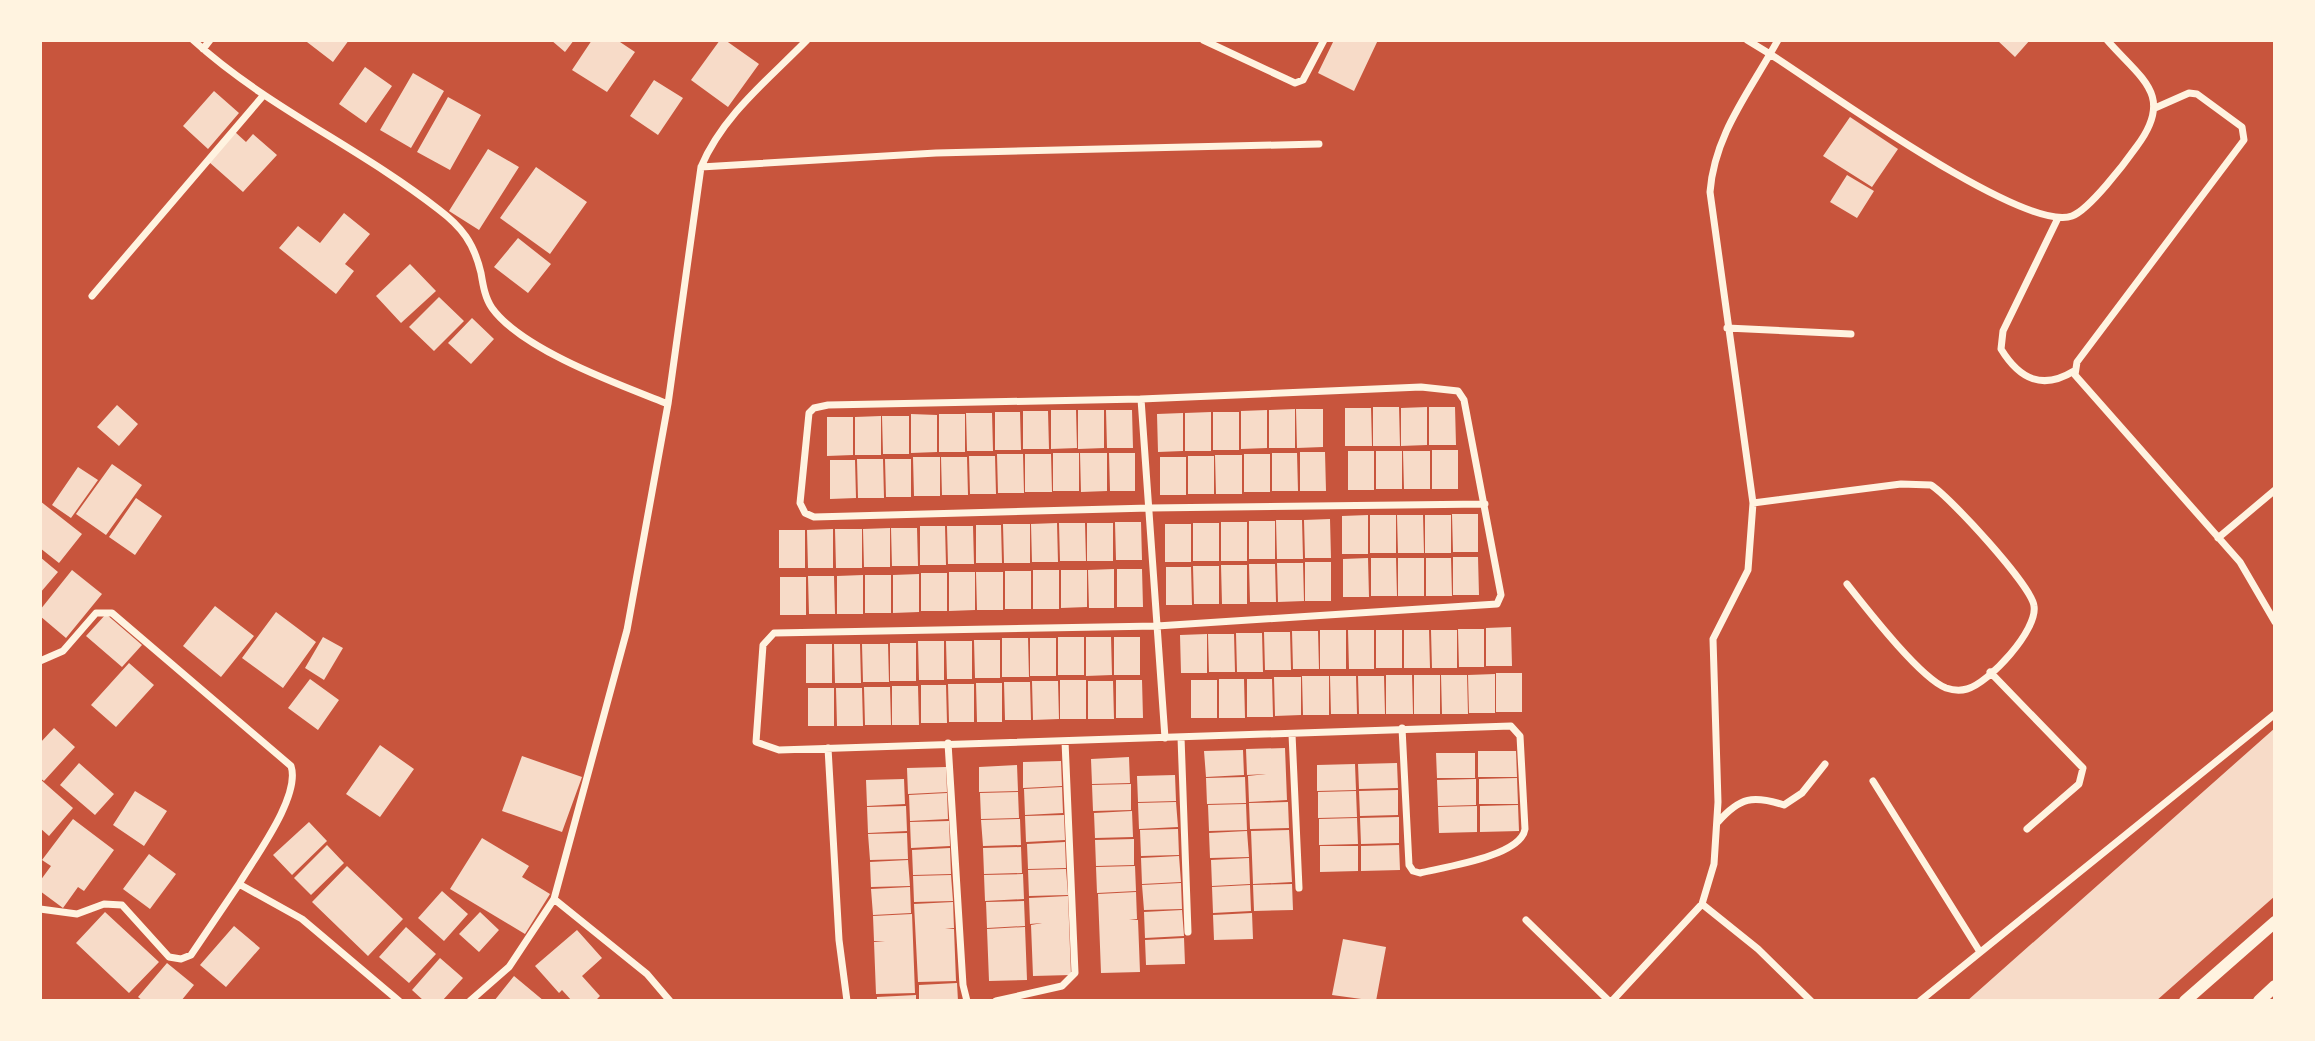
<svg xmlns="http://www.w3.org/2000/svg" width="2315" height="1041" font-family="Manrope,sans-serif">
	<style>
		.building { fill: #f7dbc8 }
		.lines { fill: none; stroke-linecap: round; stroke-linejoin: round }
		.minor { stroke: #fff3e0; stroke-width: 7 }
		.tertiary { stroke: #fff3e0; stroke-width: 12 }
	</style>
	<rect width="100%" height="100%" fill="#c8553d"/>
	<path class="building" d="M309 40H349L333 62 307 42Z
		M551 40H574L565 52Z
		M592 40H617L635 52 607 92 572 70Z
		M720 40H725L759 64 728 107 691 80Z
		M1334 40H1378L1354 91 1318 73Z
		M1997 40H2030L2015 57Z
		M365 67 392 86 366 123 339 104Z
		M413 73 444 91 411 148 380 130Z
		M654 80 683 98 658 135 630 116Z
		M214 91 239 113 208 149 183 126Z
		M448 97 481 115 450 170 417 152Z
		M1850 117 1898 149 1872 187 1823 156Z
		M235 132 246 142 253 134 277 155 243 192 209 162Z
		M488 149 519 167 479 230 449 211Z
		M536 167 587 202 550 254 500 218Z
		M1847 175 1874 191 1857 218 1830 202Z
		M344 213 370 234 345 264 354 271 336 294 279 248 298 226 320 243Z
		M518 238 551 264 528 293 494 267Z
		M410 264 436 291 401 323 376 296Z
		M439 297 464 321 434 351 409 327Z
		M472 318 494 339 471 364 448 343Z
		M117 405 138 424 119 446 97 427Z
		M1373 407H1399L1400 446H1373Z
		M1427 407V445L1401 446V408Z
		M1429 407H1455L1456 445H1429Z
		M1345 408H1371L1372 446H1345Z
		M1295 409V448H1269V410Z
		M1296 409H1323V447L1297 448Z
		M1051 410H1076L1077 448 1051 449Z
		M1078 410H1104V448L1078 449Z
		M1106 410H1132L1133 448H1107Z
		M1267 410V448L1241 449V411Z
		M1023 411H1048L1049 449H1023Z
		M995 412H1020L1021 450H995Z
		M1211 412V451H1185V413Z
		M1213 412H1239V450H1213Z
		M966 413H992L993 451H967Z
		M1183 413V451L1158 452 1157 414Z
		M911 414 937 415V452L911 453Z
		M939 414H965V452H939Z
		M881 416V455H855V417Z
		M882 416H909V454H883Z
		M827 417H853V455L827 456Z
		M1432 450H1458V489H1432Z
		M1348 451H1374V490H1348Z
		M1376 451H1402V489H1376Z
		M1403 451H1430V489H1404Z
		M1300 452H1325L1326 491H1300Z
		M1053 453H1079V491H1053Z
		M1080 453H1107V491L1081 492Z
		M1109 453H1135V491H1110Z
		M1272 453H1297L1298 491H1272Z
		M997 454H1023L1024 493H998Z
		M1025 454H1051L1052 492H1025Z
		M1244 454H1270V492H1244Z
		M1215 455H1242V494H1216Z
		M969 456H995L996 494H970Z
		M1188 456H1214V494H1188Z
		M913 457H940V496H914Z
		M941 457H967L968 495H942Z
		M1160 457H1186V495H1160Z
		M857 459H883L884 498H858Z
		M885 459H911V497H886Z
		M830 460H855L856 498 830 499Z
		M112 464 142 485 106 535 76 514Z
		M78 467 98 480 71 518 52 505Z
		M136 498 162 516 135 555 109 537Z
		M40 501 82 534 59 563 40 548Z
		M1452 514H1478V552H1453Z
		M1368 515V554H1342V516Z
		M1370 515H1396V553H1370Z
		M1397 515H1423L1424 553H1398Z
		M1425 515H1451V553H1425Z
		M1330 519 1331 558H1305L1304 520Z
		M1276 520H1302L1303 559H1277Z
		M1249 521H1275V559H1249Z
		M1115 522H1141L1142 560H1116Z
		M1221 522H1247V561H1221Z
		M1057 523 1058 562H1032L1031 524Z
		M1059 523H1085L1086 561H1060Z
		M1087 523H1113V561H1087Z
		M1193 523H1219V561H1193Z
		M1003 524H1030V563H1004Z
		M1165 524H1191V562H1165Z
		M976 525H1001L1002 563H976Z
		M920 526H945L946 565H920Z
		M947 526H973L974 564H948Z
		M890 528V567H864L863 529Z
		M891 528H917L918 566H892Z
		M833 529V568H808L807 530Z
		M835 529H862V568H836Z
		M779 530H805V568H779Z
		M40 557 58 572 40 593Z
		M1453 557H1478L1479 595H1453Z
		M1368 558 1369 597H1343V559Z
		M1371 558H1396L1397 596H1371Z
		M1398 558H1424V596H1398Z
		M1426 558H1451L1452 596H1426Z
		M1305 562H1331V601H1305Z
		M1277 563H1303L1304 601 1278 602Z
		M1249 564H1275L1276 602H1250Z
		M1221 565H1247V604H1222Z
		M1193 566H1219V604H1194Z
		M1166 567H1191L1192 605H1166Z
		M1114 569V608H1089L1088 570Z
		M1117 569H1142L1143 607H1117Z
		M72 570 102 594 66 638 40 616V610Z
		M1033 570H1059V609H1033Z
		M1061 570H1087V607L1061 608Z
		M1005 571H1031V609H1005Z
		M949 572H975V610L949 611Z
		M976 572H1003V610H977Z
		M921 573H947V611H921Z
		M919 574V612L893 613V575Z
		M863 575V614H837V576Z
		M865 575H891V613H865Z
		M808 576H834L835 614H809Z
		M780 577H806V615H780Z
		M215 606 254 636 221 677 183 646Z
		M276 612 316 642 283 688 242 658Z
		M106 614 142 645 122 667 86 636Z
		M1511 627 1512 666H1486V628Z
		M1458 629H1484V667H1459Z
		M1320 630H1346V669H1320Z
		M1348 630H1374V669H1349Z
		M1376 630H1402V668H1376Z
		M1404 630H1429L1430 668H1404Z
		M1431 630H1457V668H1432Z
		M1292 631H1318L1319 669H1293Z
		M1264 632H1290L1291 670H1265Z
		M1236 633H1262L1263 672H1237Z
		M1207 634V673H1181L1180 635Z
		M1208 634H1234L1235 672H1209Z
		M323 637 343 648 324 680 305 668Z
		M1058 637H1084V675H1058Z
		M1086 637H1111L1112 675 1086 676Z
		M1114 637H1140V675H1114Z
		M1002 638H1028L1029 677H1002Z
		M1030 638H1056V676H1030Z
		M974 640H1000V678H975Z
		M918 641H944V680H919Z
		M946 641H972V679H947Z
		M890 643H916V681H890Z
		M806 644H832V683H806Z
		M834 644H860L861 683H835Z
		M862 644H888L889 682H863Z
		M129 663 154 685 116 727 91 705Z
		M1496 673H1522V712H1496Z
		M1495 674V713H1469L1468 675Z
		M1386 675H1412L1413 714H1386Z
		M1414 675H1440V714H1414Z
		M1441 675H1467L1468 714H1442Z
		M1302 676H1329V715H1303Z
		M1330 676H1356L1357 714H1331Z
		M1358 676H1384L1385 714H1359Z
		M1274 677H1301V715L1275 716Z
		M310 679 339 700 318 730 288 708Z
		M1219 679H1244L1245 718H1219Z
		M1247 679H1272L1273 717H1247Z
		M1060 680H1086V719H1060Z
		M1116 680H1142L1143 718H1116Z
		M1191 680H1217V718H1191Z
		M1032 681H1058L1059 719 1033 720Z
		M1088 681H1113L1114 719H1088Z
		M1004 682H1030L1031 720H1005Z
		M976 683H1002V722H977Z
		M948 684H974V722H949Z
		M921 685H946L947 723H921Z
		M892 686H918L919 725H892Z
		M864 687H890L891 725H865Z
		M808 688H834V726H808Z
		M836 688H862L863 726H837Z
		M54 728 75 747 44 781 40 778V743Z
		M2275 728V896L2225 940 2156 1001H1967Z
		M380 745 414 769 380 817 346 794Z
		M1285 748 1287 800 1249 802 1248 776 1266 774 1247 775 1246 749Z
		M1243 750 1244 775 1206 777 1204 751Z
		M1478 751H1516L1517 777H1478Z
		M1436 753H1475V778H1437Z
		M522 756 582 777 562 832 502 811Z
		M1129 757 1130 783 1092 784 1091 759Z
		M1061 761 1062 786 1023 788V762Z
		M79 763 114 794 95 815 60 785Z
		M1397 763 1398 788 1359 789 1358 764Z
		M1355 764 1356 790 1317 791V765Z
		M1017 765 1018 791 979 792V767Z
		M946 767 947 792 908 794 907 768Z
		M1175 775 1176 801 1138 802 1137 776Z
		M1245 777 1246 803 1207 804 1206 778Z
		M1517 778 1518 804H1479V779Z
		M40 779 73 808 49 836 40 828Z
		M904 779 905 804 867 806 866 780Z
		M1476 779V805L1438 806 1437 780Z
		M1131 784V810L1093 811 1092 785Z
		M1062 787 1063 813 1025 815 1024 789Z
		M1398 790V815L1360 816 1359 791Z
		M135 791 167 811 144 846 113 825Z
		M1356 791 1357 817 1318 818V792Z
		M1018 792 1019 818 981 819 980 793Z
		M947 793 948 819 910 821 909 795Z
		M1176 802 1178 827 1139 829 1138 803Z
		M1288 802 1289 828 1250 829 1249 803Z
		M1246 804 1247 830 1209 831 1208 805Z
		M1518 805 1519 831 1480 832V806Z
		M906 806 907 831 868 833 867 807Z
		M1477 806V832L1439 833 1438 807Z
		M1132 811 1133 837 1095 838 1094 813Z
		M1064 815 1065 840 1026 842 1025 816Z
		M1399 817V843L1361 844 1360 818Z
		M1357 818 1358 844 1319 845V819Z
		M73 819 114 850 84 891 78 887 63 908 40 891V881L51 866 42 860Z
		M1020 819 1021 845 983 846 981 820Z
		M949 821 950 846 911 848 910 822Z
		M309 822 327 841 292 875 273 855Z
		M1178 829 1179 855 1141 856 1140 830Z
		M1289 830 1292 882 1253 884 1251 831Z
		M1247 831 1249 857 1210 858 1209 833Z
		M907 833 908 859 870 860 868 834Z
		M482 838 529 866 522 877 550 894 525 934 450 889Z
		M1134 839V865L1096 866 1095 840Z
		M1065 842 1066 868 1028 869 1027 844Z
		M327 845 344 863 311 895 294 878Z
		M1399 845 1400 870 1361 871V846Z
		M1320 846H1358V871L1320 872Z
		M1021 847 1022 873 984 874 983 848Z
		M950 848 951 874 913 875 912 850Z
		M149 854 176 874 150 909 123 889Z
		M1179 856 1181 882 1142 884 1141 858Z
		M1249 858 1250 884 1212 886 1211 860Z
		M908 860 910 886 871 887 870 862Z
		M347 866 403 919 368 956 312 902Z
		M1135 866 1136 891 1097 893 1096 867Z
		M1066 869 1068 895 1029 896 1028 870Z
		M1023 874 1024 899 985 901 984 875Z
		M951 875 953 901 914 902 913 876Z
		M1181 883 1182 909 1144 910 1142 885Z
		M1292 884 1293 910 1254 911 1253 885Z
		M1250 885 1251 911 1213 913 1212 887Z
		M910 887 911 913 873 915 871 889Z
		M442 891 468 914 444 941 418 918Z
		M1136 892 1137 919 1129 920H1138L1140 972 1101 973 1098 894Z
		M1068 896 1071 975 1033 976 1031 925 1042 923 1030 924 1029 898Z
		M1024 901 1025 926 987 928 986 902Z
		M953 902 954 928 945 929H954L956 981 918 982 914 904Z
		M1182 910 1184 936 1145 938 1144 912Z
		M105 912 159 962 129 993 76 943Z
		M480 912 499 930 479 952 459 934Z
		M1252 913 1253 939 1214 940 1213 915Z
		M912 914 915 993 876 994 874 942 885 941H874L873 916Z
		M234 926 260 948 226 987 200 965Z
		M406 927 436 954 409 983 379 957Z
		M1025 927 1027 980 989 981 987 929Z
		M577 930 602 958 582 976 600 996 595 1001H572L562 990 559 993 535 966Z
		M1184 938 1185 964 1146 965 1145 940Z
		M1343 939 1386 947 1376 1001 1332 995Z
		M440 958 463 978 442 1001H424L412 990Z
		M167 963 194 985 181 1001H143L138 997Z
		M514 976 544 1001H494Z
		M957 983 958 1001H919V985Z
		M916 995V1001H877V997Z"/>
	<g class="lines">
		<path class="minor" d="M193 40C268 108 359 147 438 209 462 227 474 243 481 273 483 285 485 298 492 308 522 350 620 385 668 404
			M1203 40 1295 83 1303 80 1324 40
			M1778 40 1770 54C1819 85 2024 234 2072 216 2089 210 2125 163 2137 146 2175 95 2141 79 2107 40
			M203 49 210 40
			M2155 108 2189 93 2197 94 2242 127 2244 140 2077 362 2075 375 2240 562 2275 622
			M701 167 936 153 1319 144
			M2058 218 2003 331 2001 349C2020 380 2043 390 2074 371
			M92 296 262 97
			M1727 328 1851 334
			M1141 399 1165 738
			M1753 503 1901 484 1931 485C1949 496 2032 586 2034 606 2038 630 1989 683 1967 689 1960 691 1952 690 1946 688 1920 678 1866 608 1847 584
			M2218 538 2275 490
			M40 661 63 651 96 613H112L291 766C301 796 255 857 239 884L302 919 399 1001
			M1990 672 2083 768 2079 784 2027 829
			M1402 728 1409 865 1413 871 1420 873C1445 867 1521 856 1525 829L1520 736 1511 726 779 750 756 742 763 645 774 633 1157 626 1497 604 1501 595 1464 400 1458 391 1421 387 1141 399 828 405 814 408 809 413 800 503 805 513 814 517 1150 508 1485 504
			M1292 734 1299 888
			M1181 737 1188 932
			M948 743 963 985 967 1001
			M828 748 839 940 847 1001
			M1873 781 1980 952
			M1718 822C1740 797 1753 795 1784 805L1802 793 1825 764
			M554 899 647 974 670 1001
			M1702 904 1758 949 1811 1001
			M40 909 77 914 104 904 122 905 169 957 181 959 191 955 239 884
			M1526 920 1609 1001
			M470 1001 509 967 554 899 627 630 668 404 701 167C723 115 768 80 807 40
			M996 1001 1062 986 1075 973 1065 741
			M1612 1001 1702 904 1714 864 1718 802 1713 639 1748 570 1753 503 1710 192C1714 139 1744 99 1770 54L1747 40
			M1920 1001 2275 714"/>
		<path class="tertiary" d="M2185 1001 2275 922
			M2259 1001 2275 986"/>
	</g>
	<rect width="2315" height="1041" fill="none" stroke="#fff3e0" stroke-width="84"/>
</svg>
